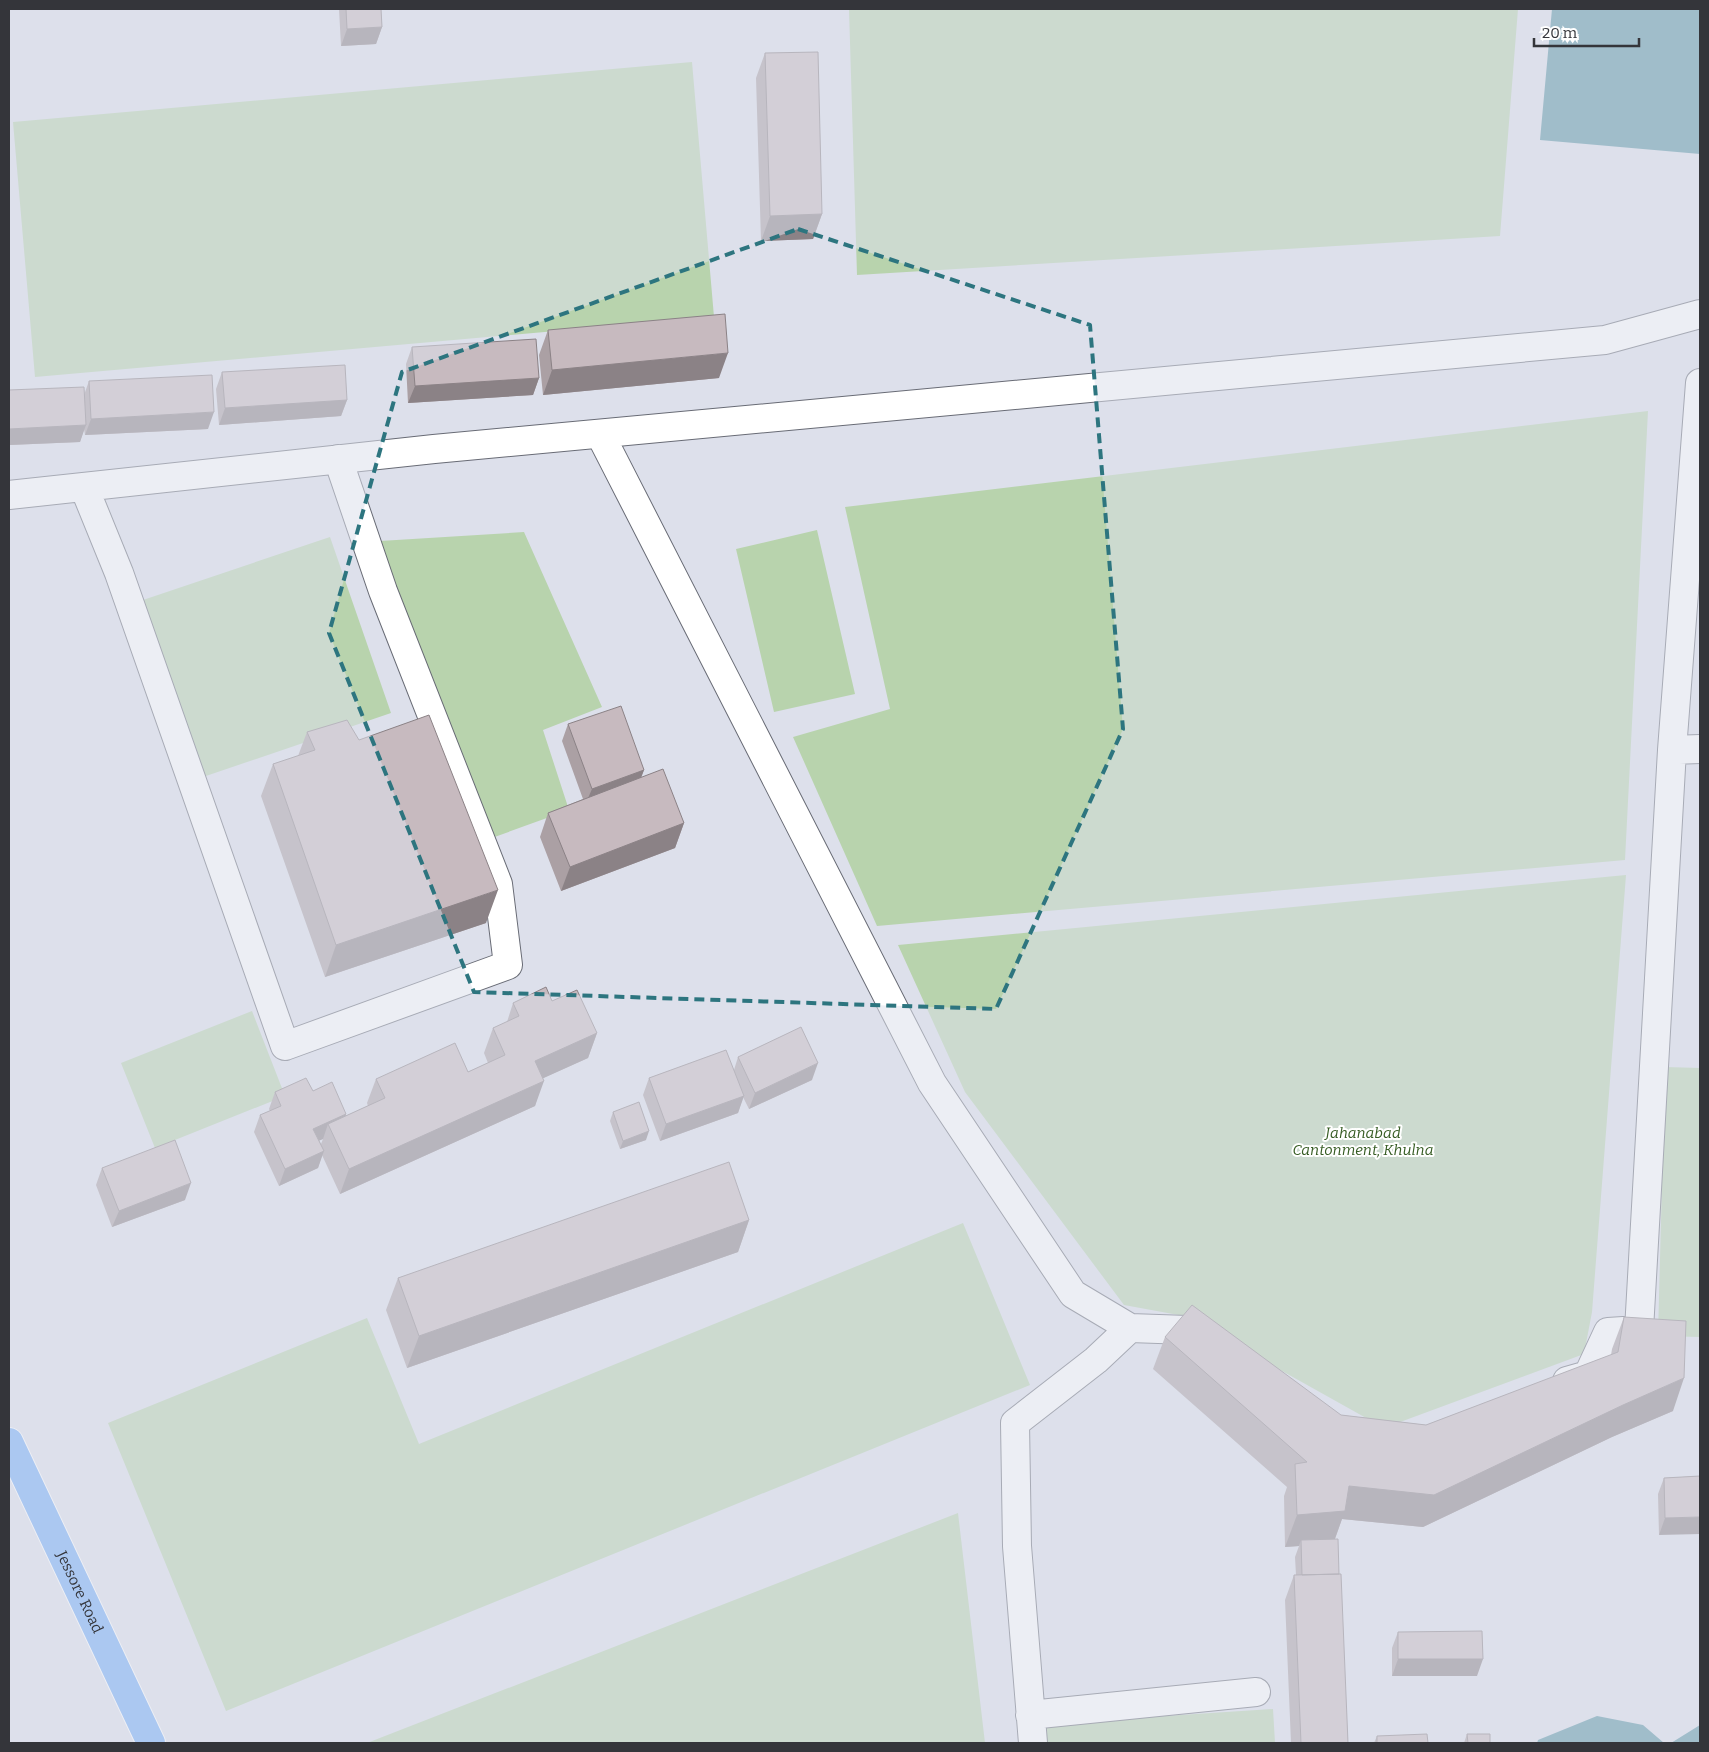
<svg xmlns="http://www.w3.org/2000/svg" width="1709" height="1752" font-family="Bitter,serif">
	<style>
		.green { fill: #b8d3ad }
		.water { fill: #5892a3 }
		.lines { fill: none; stroke-linecap: round; stroke-linejoin: round }
		.minor-casing { stroke: #686b75; stroke-width: 30 }
		.highway-casing { stroke: #fff; stroke-width: 30 }
		.minor { stroke: #fff; stroke-width: 28 }
		.highway { stroke: #6faaf8; stroke-width: 28 }
		.wall { fill: #aba0a4; fill-rule: evenodd }
		.shaded-wall { fill: #8b8286 }
		.building { fill: #c7babf; stroke: #8b8286 }
		.marked { fill: none; stroke: #2d757f; stroke-width: 4; stroke-dasharray: 10 6; stroke-linejoin: round }
		.labels { text-anchor: middle; dominant-baseline: central; stroke-width: 4; stroke-linejoin: round; paint-order: stroke }
		.park-label { font-size: 15px; font-style: italic; fill: #365c23; stroke: #fff }
		.street-label { font-size: 15px; fill: #34353a; stroke: #fff }
	</style>
	<rect width="100%" height="100%" fill="#dde0eb"/>
	<path class="green" d="M849 9H1518L1500 236 857 275Z
		M692 62 714 317 35 377 13 122Z
		M1648 411 1625 860 877 926 793 737 890 709 845 507Z
		M817 530 855 694 774 712 736 549Z
		M524 532 602 707 543 730 569 810 489 839 380 541Z
		M330 537 391 713 203 777 143 600Z
		M1626 875 1592 1312 1584 1354 1384 1428 1184 1316 1124 1305 965 1092 898 945Z
		M252 1011 285 1096 155 1148 121 1063Z
		M1665 1067 1700 1068V1337L1658 1336Z
		M963 1223 1030 1385 226 1711 108 1423 367 1318 419 1444Z
		M958 1513 985 1743H367Z
		M1273 1709 1275 1743H1034L1043 1724Z"/>
	<path class="water" d="M1552 9H1700V154L1540 140Z
		M1597 1716 1643 1725 1664 1743H1537L1538 1740Z
		M1700 1725V1743H1671Z"/>
	<g class="lines">
		<g class="minor-casing">
			<path id="minor" d="M600 434 932 1083 1073 1294 1130 1328 1187 1330 1206 1341
				M84 487 119 573 285 1046 508 965 498 884 383 591 338 459
				M9 495 434 449 1605 340 1700 314
				M1672 750 1700 383
				M1567 1381 1588 1375 1608 1332 1639 1330 1672 750 1700 749
				M1030 1715 1256 1692
				M1033 1743 1017 1546 1015 1423 1096 1360 1130 1328"/>
		</g>
		<g class="highway-casing">
			<g id="highway">
				<path id="s1" d="M9 1442 151 1743"/>
			</g>
		</g>
		<use href="#minor" class="minor"/>
		<use href="#highway" class="highway"/>
	</g>
	<path class="wall" d="M339 9H381L382 27 376 44 341 46Z
		M765 53 822 214 813 239 761 241 756 78Z
		M548 330 719 378 543 395 539 355Z
		M412 347 539 378 533 395 408 403 406 364Z
		M222 372 347 400 341 416 219 425 216 389Z
		M89 381 208 429 85 435 84 429 80 442 9 445V390L84 395Z
		M568 724 644 770 641 777 684 823 675 848 561 891 540 837 548 813 583 799 562 741Z
		M307 732 359 740 486 923 325 977 261 796 273 764 298 756Z
		M552 1001 597 1033 588 1058 543 1078 535 1106 340 1194 322 1155 318 1168 279 1186 254 1132 260 1115 270 1111 269 1109 275 1092 313 1091 346 1114V1116L368 1106 367 1103 376 1079 468 1072 488 1063 484 1053 493 1028 507 1022 513 1003ZM323 1139 321 1144 319 1140Z
		M738 1057 812 1080 749 1109 743 1097 738 1113 660 1141 643 1095 649 1078 734 1070Z
		M613 1112 646 1140 620 1149 610 1121Z
		M102 1168 185 1200 112 1227 96 1185Z
		M749 1220 738 1252 407 1368 386 1310 398 1278Z
		M1624 1317 1673 1411 1612 1437 1423 1527 1342 1519 1335 1539 1339 1574 1348 1743H1291L1285 1600 1294 1575H1296L1295 1557 1299 1546 1285 1547 1284 1496 1287 1487 1153 1369 1165 1337 1341 1415 1426 1425 1611 1355 1612 1349Z
		M1700 1476 1659 1535 1658 1494 1664 1478Z
		M1398 1632 1477 1676H1392V1648Z
		M1467 1734 1490 1743H1464Z
		M1377 1736 1428 1743H1374Z"/>
	<path class="shaded-wall" d="M382 27 376 44 341 46 347 29Z
		M822 214 813 239 761 241 770 216Z
		M728 353 719 378 543 395 552 370Z
		M539 378 533 395 408 403 415 386Z
		M347 400 341 416 219 425 225 408Z
		M214 412 208 429 85 435 91 419Z
		M86 425 80 442 9 445V429Z
		M644 770 638 786 585 805 592 789Z
		M684 823 675 848 561 891 570 867Z
		M498 890 486 923 325 977 336 945Z
		M597 1033 588 1058 526 1086 535 1061Z
		M818 1063 812 1080 749 1109 755 1093Z
		M544 1081 535 1106 340 1194 349 1169Z
		M744 1096 738 1113 660 1141 666 1124Z
		M346 1114 340 1131 328 1124 323 1139 307 1146 313 1129Z
		M649 1131 646 1140 620 1149 623 1141Z
		M324 1151 318 1168 279 1186 285 1169Z
		M191 1183 185 1200 112 1227 119 1211Z
		M749 1220 738 1252 407 1368 419 1336Z
		M1684 1378 1673 1411 1612 1437 1423 1527 1342 1519 1333 1544 1301 1540 1299 1546 1285 1547 1297 1515 1349 1486 1623 1405Z
		M1700 1517V1534L1659 1535 1665 1518Z
		M1398 1659H1483L1477 1676H1392Z"/>
	<path class="building" d="M346 9H381L382 27 347 29Z
		M818 52 822 214 770 216 765 53Z
		M725 314 728 353 552 370 548 330Z
		M536 339 539 378 415 386 412 347Z
		M345 365 347 400 225 408 222 372Z
		M212 375 214 412 91 419 89 381Z
		M84 387 86 425 9 429V390Z
		M621 706 644 770 592 789 568 724Z
		M429 715 498 890 336 945 273 764 315 750 307 732 347 720 359 740Z
		M663 769 684 823 570 867 548 813Z
		M546 987 552 1001 577 990 597 1033 535 1061 544 1081 349 1169 328 1124 385 1098 376 1079 455 1043 468 1072 505 1055 493 1028 519 1016 513 1003Z
		M801 1027 818 1063 755 1093 738 1057Z
		M726 1050 744 1096 666 1124 649 1078Z
		M306 1078 313 1091 332 1082 346 1114 313 1129 324 1151 285 1169 260 1115 281 1106 275 1092Z
		M639 1102 649 1131 623 1141 613 1112Z
		M175 1140 191 1183 119 1211 102 1168Z
		M729 1162 749 1220 419 1336 398 1278Z
		M1192 1305 1341 1415 1426 1425 1618 1352 1624 1317 1686 1321 1684 1378 1623 1405 1434 1495 1349 1486 1345 1511 1297 1515 1295 1464 1307 1462 1165 1337Z
		M1700 1476V1517L1665 1518 1664 1478Z
		M1338 1539 1339 1574 1302 1575 1301 1540Z
		M1341 1574 1348 1743H1301L1294 1575Z
		M1482 1631 1483 1659H1398V1632Z
		M1427 1734 1428 1743H1377V1736Z
		M1467 1734H1490V1743H1468Z"/>
	<path d="M0 0H1709V1752H0ZM798 229 1090 325 1123 729 996 1009 474 992 329 633 402 372Z" fill="#dde0eb" fill-opacity=".55" fill-rule="evenodd"/>
	<path class="marked" d="M798 229 1090 325 1123 729 996 1009 474 992 329 633 402 372Z"/>
	<g class="labels">
		<g class="park-label">
			<text x="1363" y="1133">Jahanabad<tspan x="1363" dy="17">Cantonment, Khulna</tspan></text>
		</g>
		<g class="street-label">
			<text stroke="none"><textPath href="#s1" startOffset="166">Jessore Road</textPath></text>
		</g>
	</g>
	<rect width="1709" height="1752" fill="none" stroke="#34353a" stroke-width="20"/>
	<path d="M1534 38v8h105v-8" fill="none" stroke="#34353a" stroke-width="2.5"/>
	<text x="1542" y="38" font-size="15" fill="#34353a" stroke="#ffffff" stroke-width="4" paint-order="stroke">20 m</text>
</svg>
